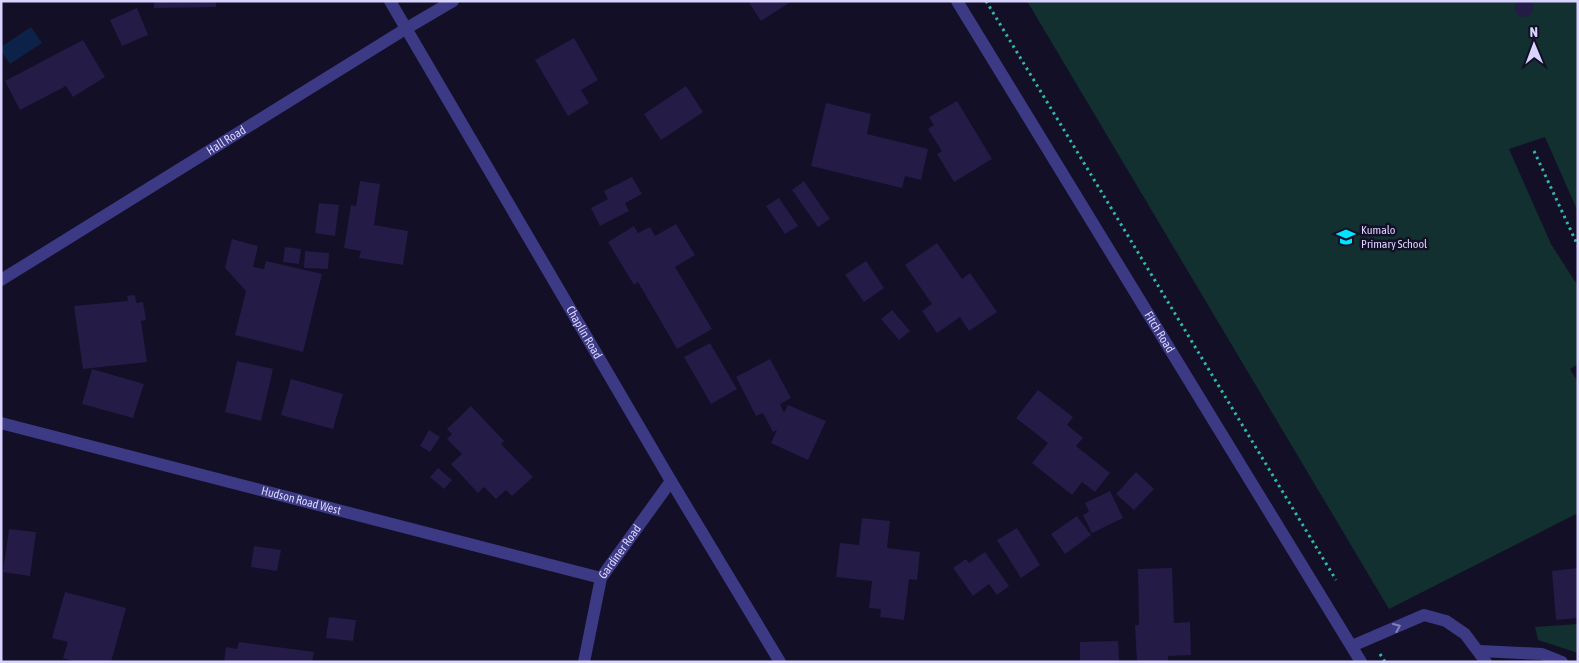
<svg xmlns="http://www.w3.org/2000/svg" width="1579" height="663" font-family="'Asap Condensed',sans-serif">
	<style>
		.green { fill: #12302f }
		.water { fill: #0c2248 }
		.building { fill: #241b47 }
		.lines { fill: none; stroke-linecap: round; stroke-linejoin: round }
		.path { stroke: #2fb8b0; stroke-width: 3; stroke-dasharray: 2.5 4; stroke-linecap: butt }
		.minor { stroke: #3d3a85; stroke-width: 12 }
		.oneway { stroke: #837fbc }
		.labels { text-anchor: middle; dominant-baseline: central; stroke-width: 5; stroke-linejoin: round; paint-order: stroke }
		.street-label { font-size: 12px; fill: #d9d4ff; stroke: #130f26 }
		.poi-label { font-size: 12px; fill: #d9d4ff; stroke: #130f26; text-anchor: start }
	</style>
	<rect width="100%" height="100%" fill="#130f26"/>
	<path class="green" d="M1027 1H1578V212L1545 137 1509 149 1551 244 1578 286V364L1570 369 1578 382V513L1389 609Z
		M1578 624V653L1538 640 1535 627Z"/>
	<path class="water" d="M31 27 42 43 10 64 1 51V47Z"/>
	<path class="building" d="M1515 8a9 9 0 1 1 18 0a9 9 0 1 1-18 0Z
		M154 1H216V7L154 8Z
		M748 1H792L761 21Z
		M137 8 148 35 122 46 110 20Z
		M574 38 598 80 581 90 589 103 568 116 535 60Z
		M83 40 105 77 73 97 66 86 20 110 5 81Z
		M686 86 703 112 661 140 644 114Z
		M957 101 992 159 954 182 937 154 942 151 928 129 934 125 929 117Z
		M826 103 871 114 867 134 928 149 921 180 905 176 902 188 811 166Z
		M632 177 642 194 625 203 629 211 600 226 591 208 608 199 604 191Z
		M360 181 380 184 374 225 408 231 403 265 359 258 361 251 344 248 351 205 356 206Z
		M804 181 830 219 818 227 792 190Z
		M779 198 798 226 785 234 766 206Z
		M319 203 339 205 335 236 315 233Z
		M676 224 695 255 675 267 712 329 677 349 638 282 634 285 608 242 634 226 638 233 650 227 655 236Z
		M232 239 258 246 253 267 264 269 266 261 322 274 303 352 235 335 246 291 225 268Z
		M937 243 962 279 970 273 997 312 969 331 960 317 937 333 922 311 932 304 905 265Z
		M285 247 301 249 299 264 283 262Z
		M305 251 329 253 328 269 304 268Z
		M866 261 884 288 864 302 845 275Z
		M135 295 136 303 143 302 146 320 141 321 147 362 83 369 74 306 128 301 127 296Z
		M892 310 910 331 899 340 881 319Z
		M710 343 737 389 711 404 684 357Z
		M770 359 791 398 780 404 784 413 788 405 826 421 808 460 771 443 777 430 773 432 763 413 756 416 736 377Z
		M237 361 273 369 261 421 225 412Z
		M92 369 144 384 133 418 82 404Z
		M291 379 343 394 333 429 281 415Z
		M1038 390 1073 417 1067 425 1083 438 1076 446 1110 473 1095 492 1082 482 1072 495 1032 463 1048 443 1016 418Z
		M471 406 504 441 501 444 533 477 512 496 506 490 496 499 484 487 478 493 451 464 462 454 447 439 452 434 447 429Z
		M429 430 440 437 430 452 420 446Z
		M438 468 452 480 444 489 430 477Z
		M1136 472 1154 489 1134 510 1116 494Z
		M1110 491 1123 518 1092 533 1083 515 1089 512 1085 503Z
		M1077 516 1091 535 1065 554 1051 534Z
		M862 518 890 521 887 548 920 552 917 580 909 579 904 620 880 617 881 609 869 608 872 581 836 577 840 543 859 545Z
		M1017 528 1040 565 1021 578 997 540Z
		M9 529 36 532 30 576 3 572Z
		M254 546 281 550 277 571 251 567Z
		M985 552 1009 586 997 595 989 584 973 596 953 568 966 559 969 563Z
		M1172 568 1174 623 1190 622 1191 655 1168 656V662H1137L1135 625H1139L1138 569Z
		M1578 568V618L1556 620 1552 571Z
		M65 592 126 608 111 662H76L63 658 68 642 52 638Z
		M329 617 356 620 353 641 326 638Z
		M1118 641 1119 662H1080V642Z
		M239 642 314 652 312 662H224L226 647 237 649Z"/>
	<g class="lines">
		<path class="path" d="M986 1 1336 580
			M1534 151 1578 246
			M1380 654 1385 662"/>
		<g class="minor">
			<path id="s1" d="M390 1 671 481 780 662"/>
			<path id="s2" d="M957 1 1361 662"/>
			<path id="s3" d="M1 280 407 28 453 1"/>
			<path id="s4" d="M1 423 601 578"/>
			<path d="M1352 646 1424 615 1446 621 1465 634 1486 662"/>
			<path d="M1480 651 1542 654 1562 662"/>
			<path id="s5" d="M584 662 601 578 671 481"/>
		</g>
	</g>
	<defs><path id="oneway-chevron" d="M-2-3.5L2.5 0L-2 3.5" fill="none" stroke-width="1.6" stroke-linecap="round" stroke-linejoin="round" transform="scale(1.25)"/></defs>
	<use class="oneway" href="#oneway-chevron" transform="translate(1397 627) rotate(-23)"/>
	<defs>
		<g id="school-bare" transform="scale(1.5)"><path d="M0-5L7-2L0 1L-7-2ZM-4 1L0 2.5L4 1V4Q0 6-4 4Z" fill="#00e5ff" stroke="#130f26" stroke-width="2.5" paint-order="stroke"/></g>
	</defs>
	<g fill-rule="evenodd">
		<use href="#school-bare" x="1346" y="237"/>
	</g>
	<g class="labels">
		<g class="street-label">
			<text stroke="none"><textPath href="#s3" startOffset="265">Hall Road</textPath></text>
			<text stroke="none"><textPath href="#s2" startOffset="388">Fitch Road</textPath></text>
			<text stroke="none"><textPath href="#s1" startOffset="384">Chaplin Road</textPath></text>
			<text stroke="none"><textPath href="#s4" startOffset="310">Hudson Road West</textPath></text>
			<text stroke="none"><textPath href="#s5" startOffset="118">Gardiner Road</textPath></text>
		</g>
		<g class="poi-label">
			<text x="1361" y="230">Kumalo<tspan x="1361" dy="14">Primary School</tspan></text>
		</g>
	</g>
	<rect width="1579" height="663" fill="none" stroke="#d9d4ff" stroke-width="5"/>
	<g transform="translate(1534 45) rotate(359)" stroke="#130f26" stroke-width="4" paint-order="stroke">
	<path d="M0-4L9 19L0 12L-9 19Z" fill="#d9d4ff"/>
	<text y="-8" font-size="14" font-weight="bold" text-anchor="middle" fill="#d9d4ff">N</text>
	</g>
</svg>
